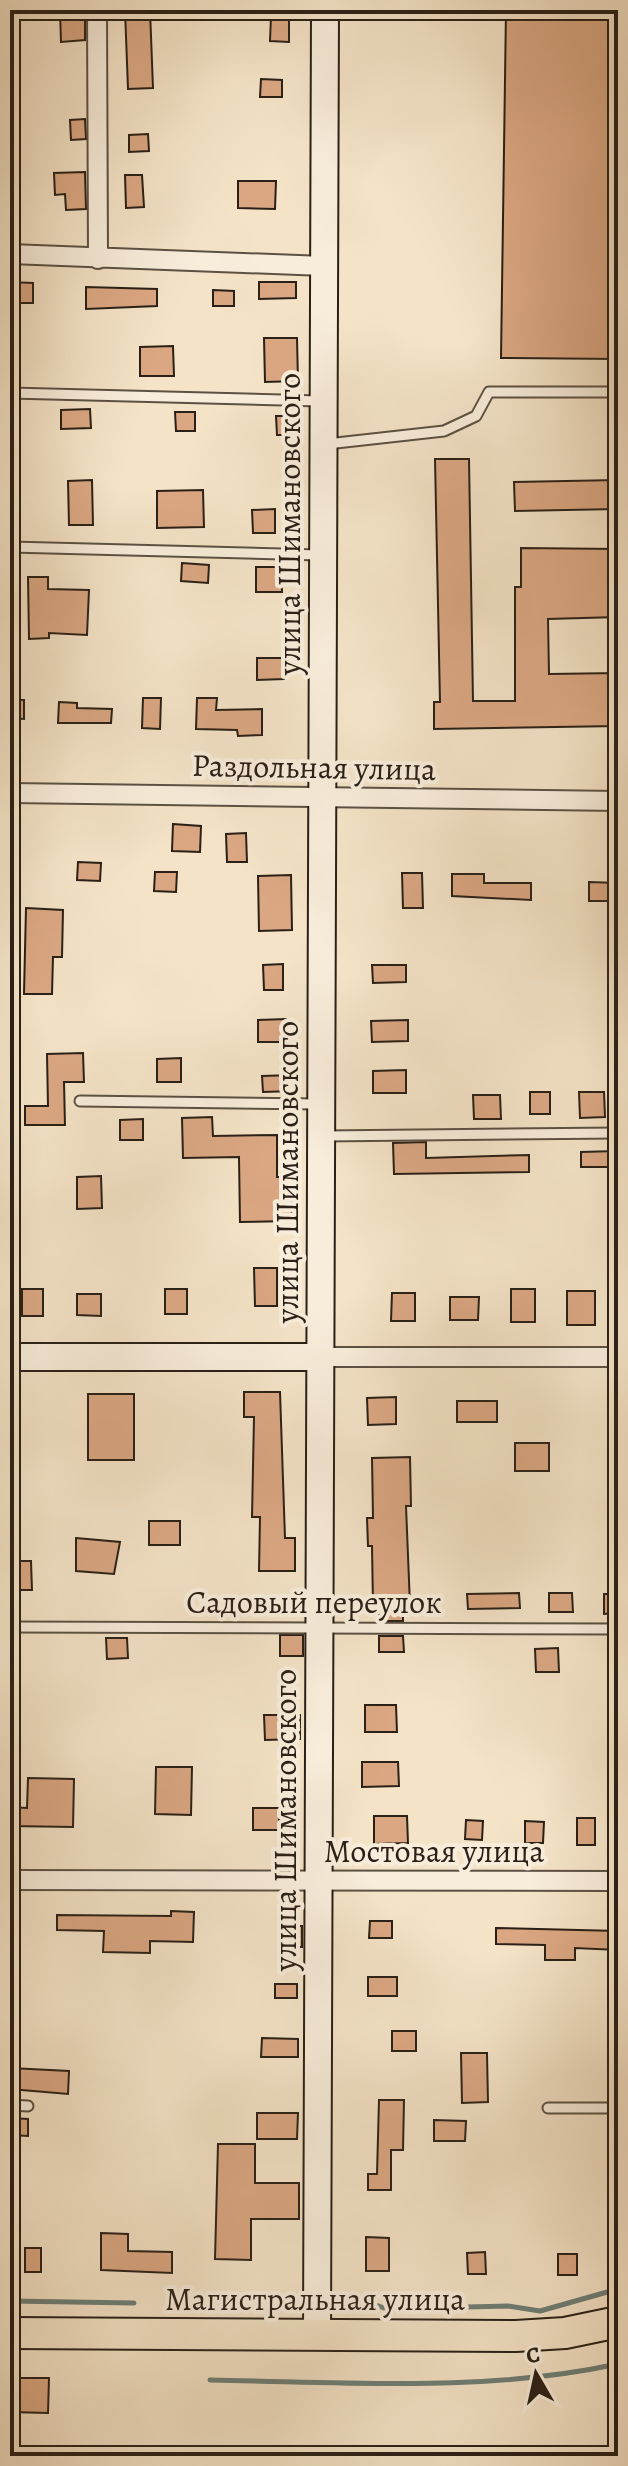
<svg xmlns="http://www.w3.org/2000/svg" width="628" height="2466" font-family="Alegreya,serif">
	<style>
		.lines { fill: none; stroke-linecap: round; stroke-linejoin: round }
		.stream { stroke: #6e7f77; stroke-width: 5 }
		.building { fill: #daa782; stroke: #2a2017; stroke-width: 2 }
		.lane-casing { stroke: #5c5143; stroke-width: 13 }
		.street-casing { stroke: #5c5143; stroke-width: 22 }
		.secondary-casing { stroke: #2a2017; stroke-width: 30 }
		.primary-casing { stroke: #2a2017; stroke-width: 34 }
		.lane { stroke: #f8eddb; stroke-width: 9 }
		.street { stroke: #f8eddb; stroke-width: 18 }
		.secondary { stroke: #f8eddb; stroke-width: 26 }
		.primary { stroke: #f4e3c7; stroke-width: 30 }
		.labels { text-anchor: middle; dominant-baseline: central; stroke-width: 8; stroke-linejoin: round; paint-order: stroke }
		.street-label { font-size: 32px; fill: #2a2017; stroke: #f8eddb }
	</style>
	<rect width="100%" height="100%" fill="#f4e3c7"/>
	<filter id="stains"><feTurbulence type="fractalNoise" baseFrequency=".0025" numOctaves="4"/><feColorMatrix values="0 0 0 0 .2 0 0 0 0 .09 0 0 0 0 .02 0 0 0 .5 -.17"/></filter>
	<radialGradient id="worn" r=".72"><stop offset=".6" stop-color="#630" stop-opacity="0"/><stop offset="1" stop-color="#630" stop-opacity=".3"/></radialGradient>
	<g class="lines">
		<path class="stream" d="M356 2298 387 2309 508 2306 540 2311 618 2289
			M10 2301 134 2303
			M210 2380C347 2382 482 2393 618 2364"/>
	</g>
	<path class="building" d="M60 10H85V40L61 42Z
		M125 10H150L153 88 128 89Z
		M506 10H618V359L501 358Z
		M271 16 289 17V42L270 41Z
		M261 79 282 80V97H260Z
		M85 119 86 139 71 140 70 120Z
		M148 134 149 151 129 152V135Z
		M85 172 86 209 66 210 65 194 55 195 54 173Z
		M125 175H142L144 207 126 208Z
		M238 181H276L275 209 238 208Z
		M10 282 33 283V303H10Z
		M259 282H296V298L259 299Z
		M86 287 157 289V306L86 309Z
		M213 290 234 291V306H213Z
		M264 338H297L298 381 265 382Z
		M173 346 174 376H140V347Z
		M90 409 91 428 61 429V410Z
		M175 412H195V431H176Z
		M276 416H297V435H277Z
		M435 459H469L473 701H515V587H521V548L618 549V617L548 619 549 674 618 673V726L434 729V702H440Z
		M92 480 93 525H69L68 481Z
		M618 480V509L515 511 514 482Z
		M203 490 204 527 157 528V491Z
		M275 509V533H253L252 510Z
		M182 563 209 565 208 583 181 581Z
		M256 567H281L282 592H256Z
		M28 577H48V589L89 590 87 635 49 633V638L29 639Z
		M257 658H284V679L257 680Z
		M143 698H161L160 729 142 728Z
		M197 698H217L216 710 262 709V735L238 736 237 730 196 729Z
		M10 700H24V719L10 718Z
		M59 702 77 703V708L112 709 111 723H58Z
		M173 824 201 826 200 852 172 851Z
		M246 833 247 862H227L226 834Z
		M78 862 101 863 100 881 77 880Z
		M155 872H177L176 892 154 891Z
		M402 873H422L423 908H403Z
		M452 874H484V883H531V900L452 896Z
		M291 875 292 930 259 931 258 876Z
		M589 882 617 883V901H589Z
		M26 908 63 910 62 957H53L52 994H24Z
		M283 964V990H264L263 965Z
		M372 965H406V982L373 983Z
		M286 1019V1042H258V1020Z
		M408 1020V1041L372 1042 371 1021Z
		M83 1053 84 1082H64L65 1125H25V1106H48L47 1054Z
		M181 1058V1082H157V1059Z
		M406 1070V1093H373V1071Z
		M293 1075V1091L263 1092 262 1076Z
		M530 1092H550V1114H530Z
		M579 1092H604L605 1117 580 1118Z
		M473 1095H500L501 1119H474Z
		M212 1117 213 1136 277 1135V1177H291L292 1221 240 1222 239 1157 183 1158 182 1118Z
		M143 1119V1140H120V1120Z
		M426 1142V1158L529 1155V1172L394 1174 393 1143Z
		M616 1151 617 1167H581V1152Z
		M101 1176 102 1208 77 1209V1177Z
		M254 1268H277V1306H255Z
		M22 1289H43V1316H22Z
		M165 1289H187V1314H165Z
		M511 1289H535V1322H511Z
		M567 1291H595V1325H567Z
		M392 1293H415V1321H391Z
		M77 1294H101V1316L77 1315Z
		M450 1297H479L478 1320H450Z
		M244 1392H280L285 1538H295V1571H259L260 1517H252L254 1417H244Z
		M88 1394H134V1460H88Z
		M396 1397V1424L368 1425 367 1398Z
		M457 1401H497V1422H457Z
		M515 1443H549V1471H515Z
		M410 1457 411 1506H406L410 1605H403V1621H379V1605L373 1606 372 1546H368L367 1518H373L372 1458Z
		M149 1521H180V1545H149Z
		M76 1538 120 1542 114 1574 76 1571Z
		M12 1561H31L32 1590H13Z
		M519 1593 520 1608 468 1609 467 1594Z
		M549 1593H572L573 1612H549Z
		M604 1594H618V1613L604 1614Z
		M280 1635H303V1656H280Z
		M379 1636H403L404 1652H379Z
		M106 1638H127L128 1658 107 1659Z
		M558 1648 559 1672H536L535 1649Z
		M365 1705H396L397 1732H365Z
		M264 1715H300V1739L265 1740Z
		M362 1762H398L399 1786 362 1787Z
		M156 1767H192L191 1815 155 1814Z
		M28 1778 74 1779 73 1827 10 1826V1807L27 1808Z
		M253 1808H279V1830H253Z
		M374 1816H407L408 1843 374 1844Z
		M577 1818H595V1845H577Z
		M466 1820 483 1821 482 1840 465 1839Z
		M525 1821 544 1822 543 1843H525Z
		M171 1911 194 1912 193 1942 150 1941V1953L103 1952 104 1931 57 1930V1915L171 1916Z
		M370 1921H392V1938H369Z
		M282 1926H302V1947H282Z
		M496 1928 618 1931V1950L575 1948V1960H545V1945L496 1944Z
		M368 1977H397V1996H368Z
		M275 1984H297V1998H275Z
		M392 2031H416V2051H392Z
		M262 2038 298 2039V2057H261Z
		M461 2053H487L488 2102 462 2103Z
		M10 2068 69 2071 68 2094 10 2089Z
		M379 2100H404L403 2150H391V2190H368V2174H377Z
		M257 2113H298L297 2139H257Z
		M10 2118 28 2119V2136L10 2135Z
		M434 2120 466 2121 465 2141H434Z
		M218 2144H255V2183H299V2219H251V2260L215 2259Z
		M101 2233 128 2234V2251L172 2252V2273L101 2270Z
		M366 2237 389 2238V2271H366Z
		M25 2248H41V2272H25Z
		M485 2252 486 2274H468L467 2253Z
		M558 2254H577V2275H558Z
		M10 2378H49L48 2413 10 2412Z"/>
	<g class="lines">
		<g class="lane-casing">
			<path id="lane" d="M10 393 320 401
				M327 444 444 431 476 416 489 392H618
				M10 547 319 555
				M10 832 12 793
				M80 1101 318 1104
				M324 1136 618 1133
				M10 1627 618 1629
				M10 2105 28 2106
				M548 2108H618"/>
		</g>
		<g class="street-casing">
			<path id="street" d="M97 10 98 259
				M10 254 324 266
				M10 793 618 801
				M320 1357H618
				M10 1880 618 1881"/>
		</g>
		<g class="secondary-casing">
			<path id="secondary" d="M10 1357H320
				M317 2335 325 10"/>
		</g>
		<g class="primary-casing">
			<path id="primary" d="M10 2333 516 2336 565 2333 618 2322"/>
		</g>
		<use href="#lane" class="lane"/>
		<use href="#street" class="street"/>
		<use href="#secondary" class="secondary"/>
		<use href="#primary" class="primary"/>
	</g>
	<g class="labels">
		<g class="street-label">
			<text transform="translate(289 524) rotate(-90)">улица Шимановского</text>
			<text transform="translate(314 767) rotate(1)">Раздольная улица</text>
			<text transform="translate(287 1172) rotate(-90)">улица Шимановского</text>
			<text x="314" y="1602">Садовый переулок</text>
			<text transform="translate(285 1820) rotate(-90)">улица Шимановского</text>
			<text x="434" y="1851">Мостовая улица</text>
			<text x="315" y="2299">Магистральная улица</text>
		</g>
	</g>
	<rect width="628" height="2466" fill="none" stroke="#f4e3c7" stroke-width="40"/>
	<rect x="12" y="12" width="604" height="2442" fill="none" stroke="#2a2017" stroke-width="4"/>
	<rect x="20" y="20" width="588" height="2426" fill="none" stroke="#2a2017" stroke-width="2"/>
	<g transform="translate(536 2374) rotate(351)" stroke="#f8eddb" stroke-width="6" paint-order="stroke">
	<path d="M0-6L14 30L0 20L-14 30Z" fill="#2a2017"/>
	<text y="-12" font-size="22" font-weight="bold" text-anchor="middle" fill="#2a2017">С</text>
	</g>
	<rect width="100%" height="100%" filter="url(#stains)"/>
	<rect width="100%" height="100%" fill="url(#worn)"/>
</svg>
